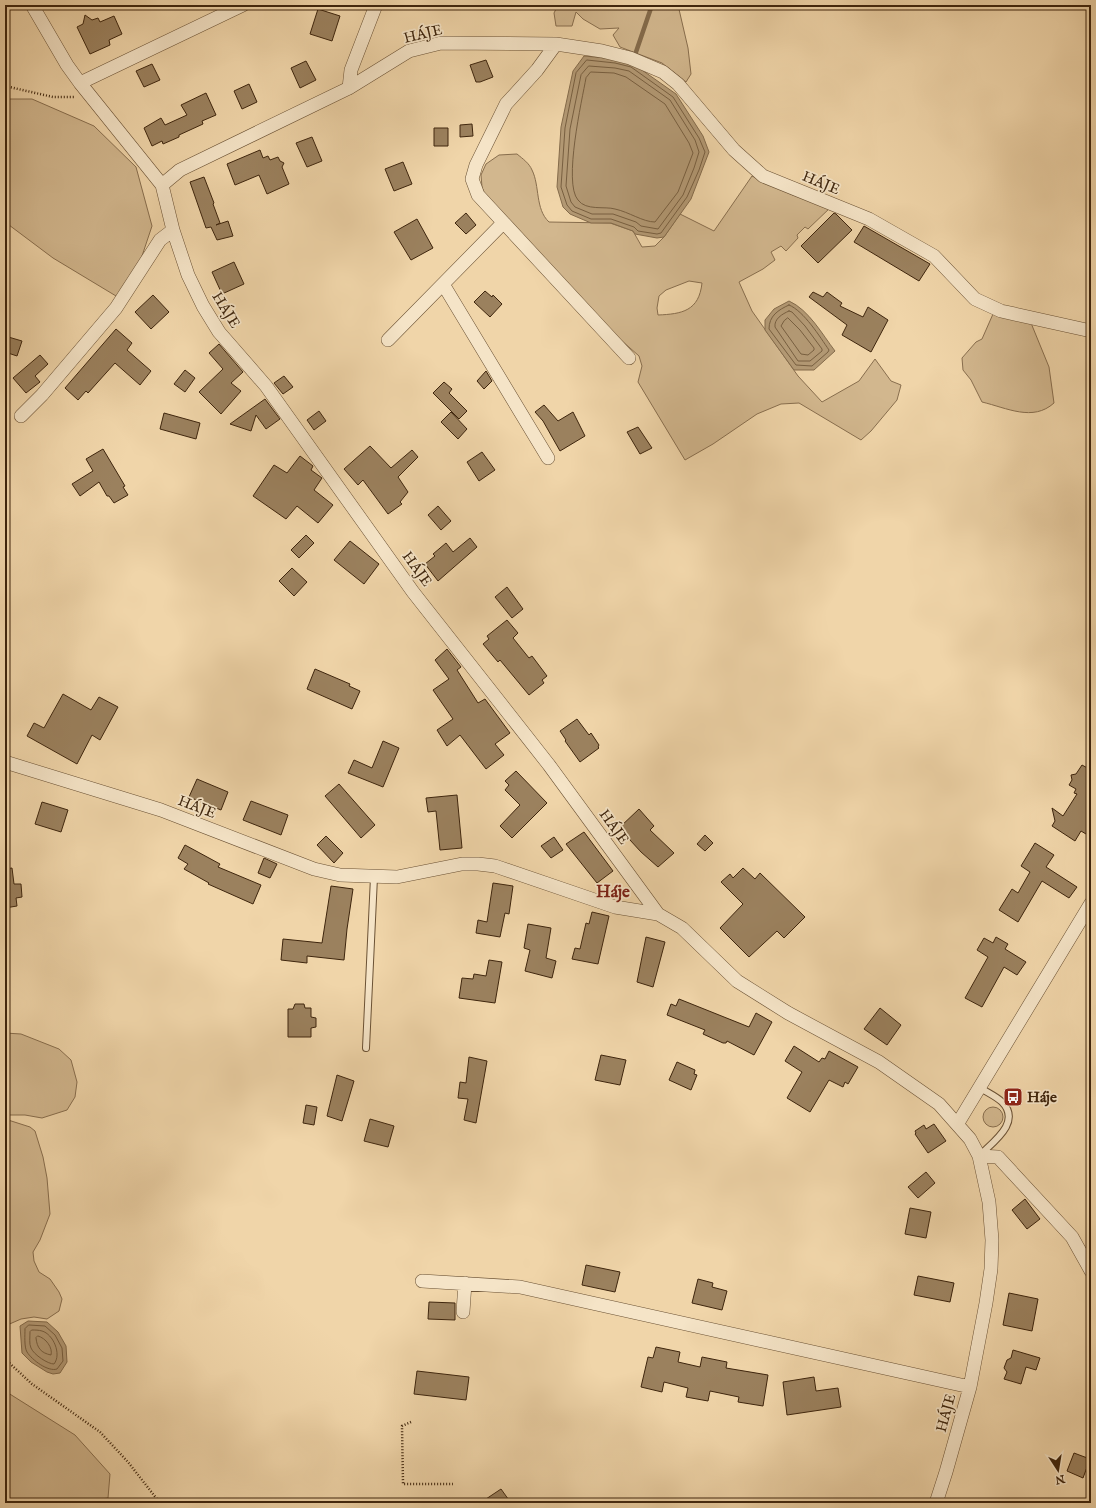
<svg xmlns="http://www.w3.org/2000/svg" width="1096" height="1508" font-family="'IM FELL English',serif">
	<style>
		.green { fill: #d2b78e; stroke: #886e4e; fill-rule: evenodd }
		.water { fill: #b39974; stroke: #846b4b }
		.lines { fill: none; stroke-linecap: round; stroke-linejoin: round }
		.shore { stroke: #785f40; stroke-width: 1 }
		.stream { stroke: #846b4b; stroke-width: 4.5 }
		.building { fill: #9b815e; stroke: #3e250d }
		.lane-casing { stroke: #6a5134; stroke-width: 8 }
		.street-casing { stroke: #6a5134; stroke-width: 14 }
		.path { stroke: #3e250d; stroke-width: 2.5; stroke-dasharray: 1 2; stroke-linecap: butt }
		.lane { stroke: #f5e4c7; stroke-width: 6 }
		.street { stroke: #f5e4c7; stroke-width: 13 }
		.labels { text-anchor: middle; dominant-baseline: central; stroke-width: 3.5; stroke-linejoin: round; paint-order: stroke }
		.street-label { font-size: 15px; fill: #3e250d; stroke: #f5e4c7 }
		.poi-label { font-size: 15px; font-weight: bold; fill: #3e250d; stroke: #f5e4c7; text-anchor: start }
		.quarter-label { font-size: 17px; font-weight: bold; fill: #7a1f14; stroke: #f5e4c7 }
	</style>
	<rect width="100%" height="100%" fill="#f0d5a9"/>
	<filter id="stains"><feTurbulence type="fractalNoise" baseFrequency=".005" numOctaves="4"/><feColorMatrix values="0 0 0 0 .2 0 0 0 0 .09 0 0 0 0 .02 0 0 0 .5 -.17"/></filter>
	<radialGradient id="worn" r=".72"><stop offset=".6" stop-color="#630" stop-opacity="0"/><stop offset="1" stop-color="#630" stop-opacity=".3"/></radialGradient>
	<path class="green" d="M558 5H577V8L578 5H678L688 48 691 74 686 82 662 63 620 47 613 35 619 28 600 29 583 19 576 12 572 26H556L554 13Z
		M5 99H32L94 126 136 167 152 226 141 259 121 299 53 258 5 222Z
		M517 154C523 159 529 163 532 170 540 186 535 209 549 222L610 223 633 231 642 247 655 246 664 237 680 214 714 231 752 176 793 195 831 207 808 229 805 227 797 235 798 238 786 251 781 246 771 252 775 260 763 269 739 282 752 311 798 376 822 402 859 381 875 359 891 381 901 385 897 400 871 431 861 440 799 403 781 404 757 414 713 444 685 460 638 382 642 366 639 356 594 316 487 200 482 187 481 175 486 164 499 155ZM689 281 702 283C699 311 682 314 658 315L657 308 659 296 666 290Z
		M993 314 1031 323 1049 367 1054 403C1033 422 1007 408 982 402L971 380 963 370 962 358 976 342 982 339Z
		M5 1033 21 1034 59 1049 71 1060 77 1082 75 1097 67 1110 42 1118 25 1115H5Z
		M983 1117a10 10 0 1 1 20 0a10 10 0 1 1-20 0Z
		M5 1119 30 1127 35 1131 43 1157 47 1178 50 1214 40 1240 33 1252 34 1261 39 1272 50 1279 59 1292 62 1299 59 1311 47 1319 34 1317 21 1319 5 1326Z
		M5 1391 75 1435 110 1474 108 1498 75 1503H5Z"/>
	<path class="water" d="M584 56 616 59 632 63 676 94 703 136 709 152 691 199 664 237 657 238 635 234 633 231 611 223H591L570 214 563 207 557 187 561 127 573 71Z
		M789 301C809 310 822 334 835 351L814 370H794L765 330V320L774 309Z
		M28 1321 47 1322 58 1332 66 1346 67 1362 60 1373 53 1374 47 1372 31 1362 22 1353 20 1326Z"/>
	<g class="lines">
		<path class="shore" d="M587 60 615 63 631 67 673 97 699 138 705 152 699 170 687 197 661 233 657 234 638 231 634 227 611 219H591L572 211 567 205 561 187 565 128 576 73Z
			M589 66 615 68 629 71 670 100 695 140 699 152 694 168 683 195 658 229 641 226 636 222 613 214H592L575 207 571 202 566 186 570 129 581 75Z
			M591 72 614 73 626 77 665 104 689 143 693 153 678 192 655 222C643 222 629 212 615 209 605 206 586 211 578 200 563 183 582 100 586 78Z
			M789 305C804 311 820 337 829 350L828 352 812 366 796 365 769 329C769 316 778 310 789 305Z
			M789 311 792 312 805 326 822 349V351L810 361H798L775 327C774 319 782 314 789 311Z
			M788 318 800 330 814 348V350L808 355 801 354 781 326 784 321Z
			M29 1325 45 1326 55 1335 62 1348 63 1361 57 1369C48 1372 32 1360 27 1352 24 1347 25 1335 25 1329Z
			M32 1330C35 1330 39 1330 42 1331 53 1334 62 1354 54 1364 48 1364 34 1355 31 1348 29 1344 30 1337 30 1332Z
			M38 1336C46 1338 53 1348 51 1355 41 1353 37 1348 36 1338Z"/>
		<path class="stream" d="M636 52 652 5"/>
	</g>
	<path class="building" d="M318 9 340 16 332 41 310 34Z
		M85 15 92 20 98 18 100 22 114 16 122 34 109 40 110 45 90 54 77 27 83 24Z
		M486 60 493 77 480 82H476L470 65Z
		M306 61 316 80 300 88 291 68Z
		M152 64 160 80 144 87 136 71Z
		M249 84 257 102 242 109 234 91Z
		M206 93 216 115 202 121 203 124 179 135V137L163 144 162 141 152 146 144 128 161 118 165 125 187 115 181 105Z
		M472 124 473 136 460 137V125Z
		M434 128H448V146H434Z
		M312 137 322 161 307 167 296 143Z
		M260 150 263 158 268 156 270 160 278 157 280 161 284 163 282 167 289 184 267 194 259 175 235 185 227 164Z
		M403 162 412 184 394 191 385 169Z
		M204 177 214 203 213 204 220 223 216 225 228 221 233 236 217 240 211 227 206 228 190 182Z
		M466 213 476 225 466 234 455 223Z
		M834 213 836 214 852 230 818 263 801 246Z
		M417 219 433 248 411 260 394 232Z
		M864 226 930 264 919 281 854 242Z
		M234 262 244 284 222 294 212 272Z
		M485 291 492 297 493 295 502 304 490 317 474 302Z
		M813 292 823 297 827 292 842 303 840 306 863 317 868 307 888 320 871 352 842 335 847 325 809 297Z
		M153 295 169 312 151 329 135 312Z
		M116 329 132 343 127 350 151 371 140 385 115 363 88 393 86 391 78 400 65 388Z
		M5 336 22 341 17 356 5 352Z
		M219 344 243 372 231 383 241 391 221 414 199 392 223 369 209 353Z
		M40 355 48 364 35 376 40 382 26 393 13 378Z
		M185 370 195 378 185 392 174 384Z
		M486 371 492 381 484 389 477 381Z
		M284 376 293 387 283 394 274 383Z
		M444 382 452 389 449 393 467 411 459 419 433 393Z
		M265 399 280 419 266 429 256 415 251 431 230 424Z
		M544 405 558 421 573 412 585 436 560 451 543 421 535 412Z
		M319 411 326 421 314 430 307 420Z
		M451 412 467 429 458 439 441 422Z
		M164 413 200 423 196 439 160 429Z
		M638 427 652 448 640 454 627 432Z
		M370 446 391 468 412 450 418 457 398 477 408 492 400 502 402 504 388 514 363 480 358 485 344 469Z
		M103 449 125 486 123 487 128 495 114 503 109 496H107L99 482 80 496 72 484 93 471 86 459Z
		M482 452 495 470 479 481 467 462Z
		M300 456 313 466 311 470 322 478 314 490 333 505 318 523 297 506 286 519 253 496 274 465 287 473Z
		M438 506 451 521 441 530 428 515Z
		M306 535 314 543 299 558 291 550Z
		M470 538 477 547 438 581 425 564 435 556 433 554 446 543 453 552Z
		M350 541 379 564 364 584 334 560Z
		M292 568 307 582 294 596 279 581Z
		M507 587 523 609 512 618 495 597Z
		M507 620 518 633 513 638 529 658 532 656 547 676 542 680 544 683 529 695 500 660 498 662 483 644 489 639 487 636Z
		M447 649 461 667 457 670 478 703 485 699 510 733 495 744 504 755 486 769 460 735 447 746 437 730 453 719 433 690 449 679 435 660Z
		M315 669 350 684 349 686 360 691 352 709 307 689Z
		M63 694 91 710 99 697 118 707 100 740 92 735 77 764 27 736 34 723 44 728Z
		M577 719 589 735 591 733 599 745 598 747 599 748 580 762 565 741 566 740 560 731Z
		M383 741 399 748 383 787 348 773 354 760 372 768Z
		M1082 765 1091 770V837L1081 831 1075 841 1052 826 1055 821 1052 808 1063 816 1077 794 1074 793 1076 789 1069 785 1072 780 1071 775 1076 774Z
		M516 771 547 803 512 838 500 826 520 805 505 790 509 785 505 781Z
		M197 779 228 792 221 810 189 797Z
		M339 784 375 825 361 838 325 796Z
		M457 795 462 848 440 850 436 811 428 812 426 798Z
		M251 801 288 815 281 835 243 820Z
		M42 802 68 810 61 832 35 824Z
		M639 809 654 826 650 830 674 853 658 867 641 852 619 828Z
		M584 832 613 871 597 883 566 844Z
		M705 835 713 843 705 851 697 844Z
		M326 836 343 853 334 863 317 845Z
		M554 837 563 850 551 858 541 846Z
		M1035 843 1054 855 1046 867 1077 887 1069 898 1042 881 1018 922 999 910 1012 889 1018 893 1030 872 1021 866Z
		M185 845 220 864 218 867 261 885 253 904 208 884 209 883 184 869 188 864 178 858Z
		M264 858 277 864 270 878 258 873Z
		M12 868 14 884H21L22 897 16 898 17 906 5 908V869Z
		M743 868 755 879 760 873 805 917 784 938 777 931 749 957 720 928 743 904 721 882 730 874 733 878Z
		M493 883 513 886 509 914 505 913 500 937 476 933 478 920 487 922Z
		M331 886 353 889 347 929 344 960 307 956V963L281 960 283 939 322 943Z
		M592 912 609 916 598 964 572 959 575 948 580 949 586 923 589 924Z
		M528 924 551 928 546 958 556 961 552 978 525 971 530 950 524 948Z
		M646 937 665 942 653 987 637 982Z
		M996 937 1008 944 1005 949 1026 962 1017 975 1004 967 982 1007 965 998 988 957 977 950 984 938 993 943Z
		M489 960 502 962 495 1003 459 998 462 978 473 979 474 974 486 976Z
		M679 999 749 1027 756 1013 772 1022 754 1055 727 1041 726 1043H723L703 1034 705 1030 667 1015 671 1004 676 1006Z
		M295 1004H304L305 1008H311V1017L316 1018V1027L311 1028V1037H288V1009H293Z
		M880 1008 901 1025 887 1045 864 1029Z
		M794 1046 819 1062 822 1058 825 1059 829 1051 858 1067 848 1084 845 1082 843 1087 829 1080 810 1112 787 1098 802 1072 785 1061Z
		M601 1055 626 1060 620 1085 595 1080Z
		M469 1057 487 1061 476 1123 464 1120 468 1099 458 1098 460 1082 466 1083Z
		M677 1062 695 1070 694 1074 697 1075 691 1090 669 1080Z
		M337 1075 354 1081 342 1121 327 1116Z
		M306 1105 317 1107 314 1125 303 1123Z
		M370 1119 394 1126 388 1147 364 1141Z
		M934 1124 946 1141 928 1153 915 1134 916 1133 915 1131 924 1125 926 1129Z
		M926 1172 935 1183 918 1198 908 1187Z
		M1025 1199 1040 1219 1027 1229 1012 1210Z
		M910 1208 931 1212 926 1238 905 1234Z
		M586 1265 620 1272 615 1292 582 1285Z
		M918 1276 954 1283 950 1302 914 1295Z
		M698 1279 713 1283 712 1287 727 1291 722 1310 692 1303Z
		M1009 1293 1038 1299 1032 1331 1003 1325Z
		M429 1302 455 1303V1320L428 1319Z
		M656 1347 680 1352 678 1362 700 1367 702 1357 727 1362 726 1368 768 1375 763 1406 738 1402 739 1397 710 1391 708 1401 686 1397 688 1388 664 1382 662 1392 641 1387 648 1357 653 1358Z
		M1013 1350 1040 1358 1036 1370 1026 1367 1021 1384 1004 1379 1007 1372 1004 1368 1007 1360 1011 1358Z
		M417 1371 469 1377 466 1400 414 1394Z
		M814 1377 816 1391 838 1388 841 1407 787 1415 783 1382Z
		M1074 1453 1090 1459 1083 1478 1067 1471Z
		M501 1489 511 1503H480Z"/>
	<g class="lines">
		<g class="lane-casing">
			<path id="lane" d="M366 1048 374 877
				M979 1087C986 1092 996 1096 1002 1102 1022 1122 993 1142 980 1155"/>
		</g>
		<g class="street-casing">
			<path id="street" d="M32 5 67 65 80 83 162 185 173 230 188 275 203 306 219 332 266 386 413 592 549 765 658 914
				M556 44 537 70 506 104 476 165 472 179 478 195 629 358
				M80 83 243 5
				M349 88 351 70 376 5
				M162 185 180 170 349 88 409 51 441 43 556 44 602 51 630 58 663 72 678 84 734 150 763 176 869 219 934 256 975 299 1001 311 1091 331
				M443 284 548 458
				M388 340 503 223
				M21 416 42 395 116 308 160 240 173 230
				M5 762 161 810 314 869 340 875 397 877 462 864H478L495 866 615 907 658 914 682 928 737 981 788 1013 879 1062 939 1104 970 1139 979 1156 989 1202 992 1240 991 1269 986 1303 970 1387 946 1472 936 1503
				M958 1123 1091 903
				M979 1156 998 1157 1072 1237 1091 1271
				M422 1281 520 1287 970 1387
				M463 1312 465 1283"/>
		</g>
		<path class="path" d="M5 86 53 97H75
			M5 1359 32 1384 100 1432 128 1462 160 1503
			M411 1422 402 1426 403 1484H453"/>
		<use href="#lane" class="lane"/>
		<use href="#street" class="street"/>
	</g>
	<defs>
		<g id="bus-square" transform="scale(1)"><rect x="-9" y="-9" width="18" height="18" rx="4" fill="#8f2418" stroke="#f5e4c7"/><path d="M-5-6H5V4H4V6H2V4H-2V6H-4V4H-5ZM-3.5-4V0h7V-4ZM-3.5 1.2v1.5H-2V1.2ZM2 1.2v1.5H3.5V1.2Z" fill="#fff"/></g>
	</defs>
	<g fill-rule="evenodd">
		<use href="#bus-square" x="1013" y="1097"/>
	</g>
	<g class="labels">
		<g class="street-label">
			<text transform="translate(423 34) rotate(-14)">HÁJE</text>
			<text transform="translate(821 183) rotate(22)">HÁJE</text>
			<text transform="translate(226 310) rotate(58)">HÁJE</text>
			<text transform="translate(417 569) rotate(54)">HÁJE</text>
			<text transform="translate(197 807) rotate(21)">HÁJE</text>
			<text transform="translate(614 827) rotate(54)">HÁJE</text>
			<text transform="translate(946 1413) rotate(-75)">HÁJE</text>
		</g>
		<g class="poi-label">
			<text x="1027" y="1097">Háje</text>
		</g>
		<g class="quarter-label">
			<text x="613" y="892">Háje</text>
		</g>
	</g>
	<rect width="1096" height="1508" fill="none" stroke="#f0d5a9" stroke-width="20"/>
	<rect x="6" y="6" width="1084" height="1496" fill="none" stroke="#3e250d" stroke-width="2"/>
	<rect x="10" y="10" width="1076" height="1488" fill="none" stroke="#3e250d"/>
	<g transform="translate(1058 1470) rotate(168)" stroke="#f5e4c7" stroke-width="3" paint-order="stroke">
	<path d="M0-3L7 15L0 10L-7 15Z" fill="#3e250d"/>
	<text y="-6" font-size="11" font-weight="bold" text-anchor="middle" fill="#3e250d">N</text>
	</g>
	<rect width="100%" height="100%" filter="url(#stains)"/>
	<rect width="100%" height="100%" fill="url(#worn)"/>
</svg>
